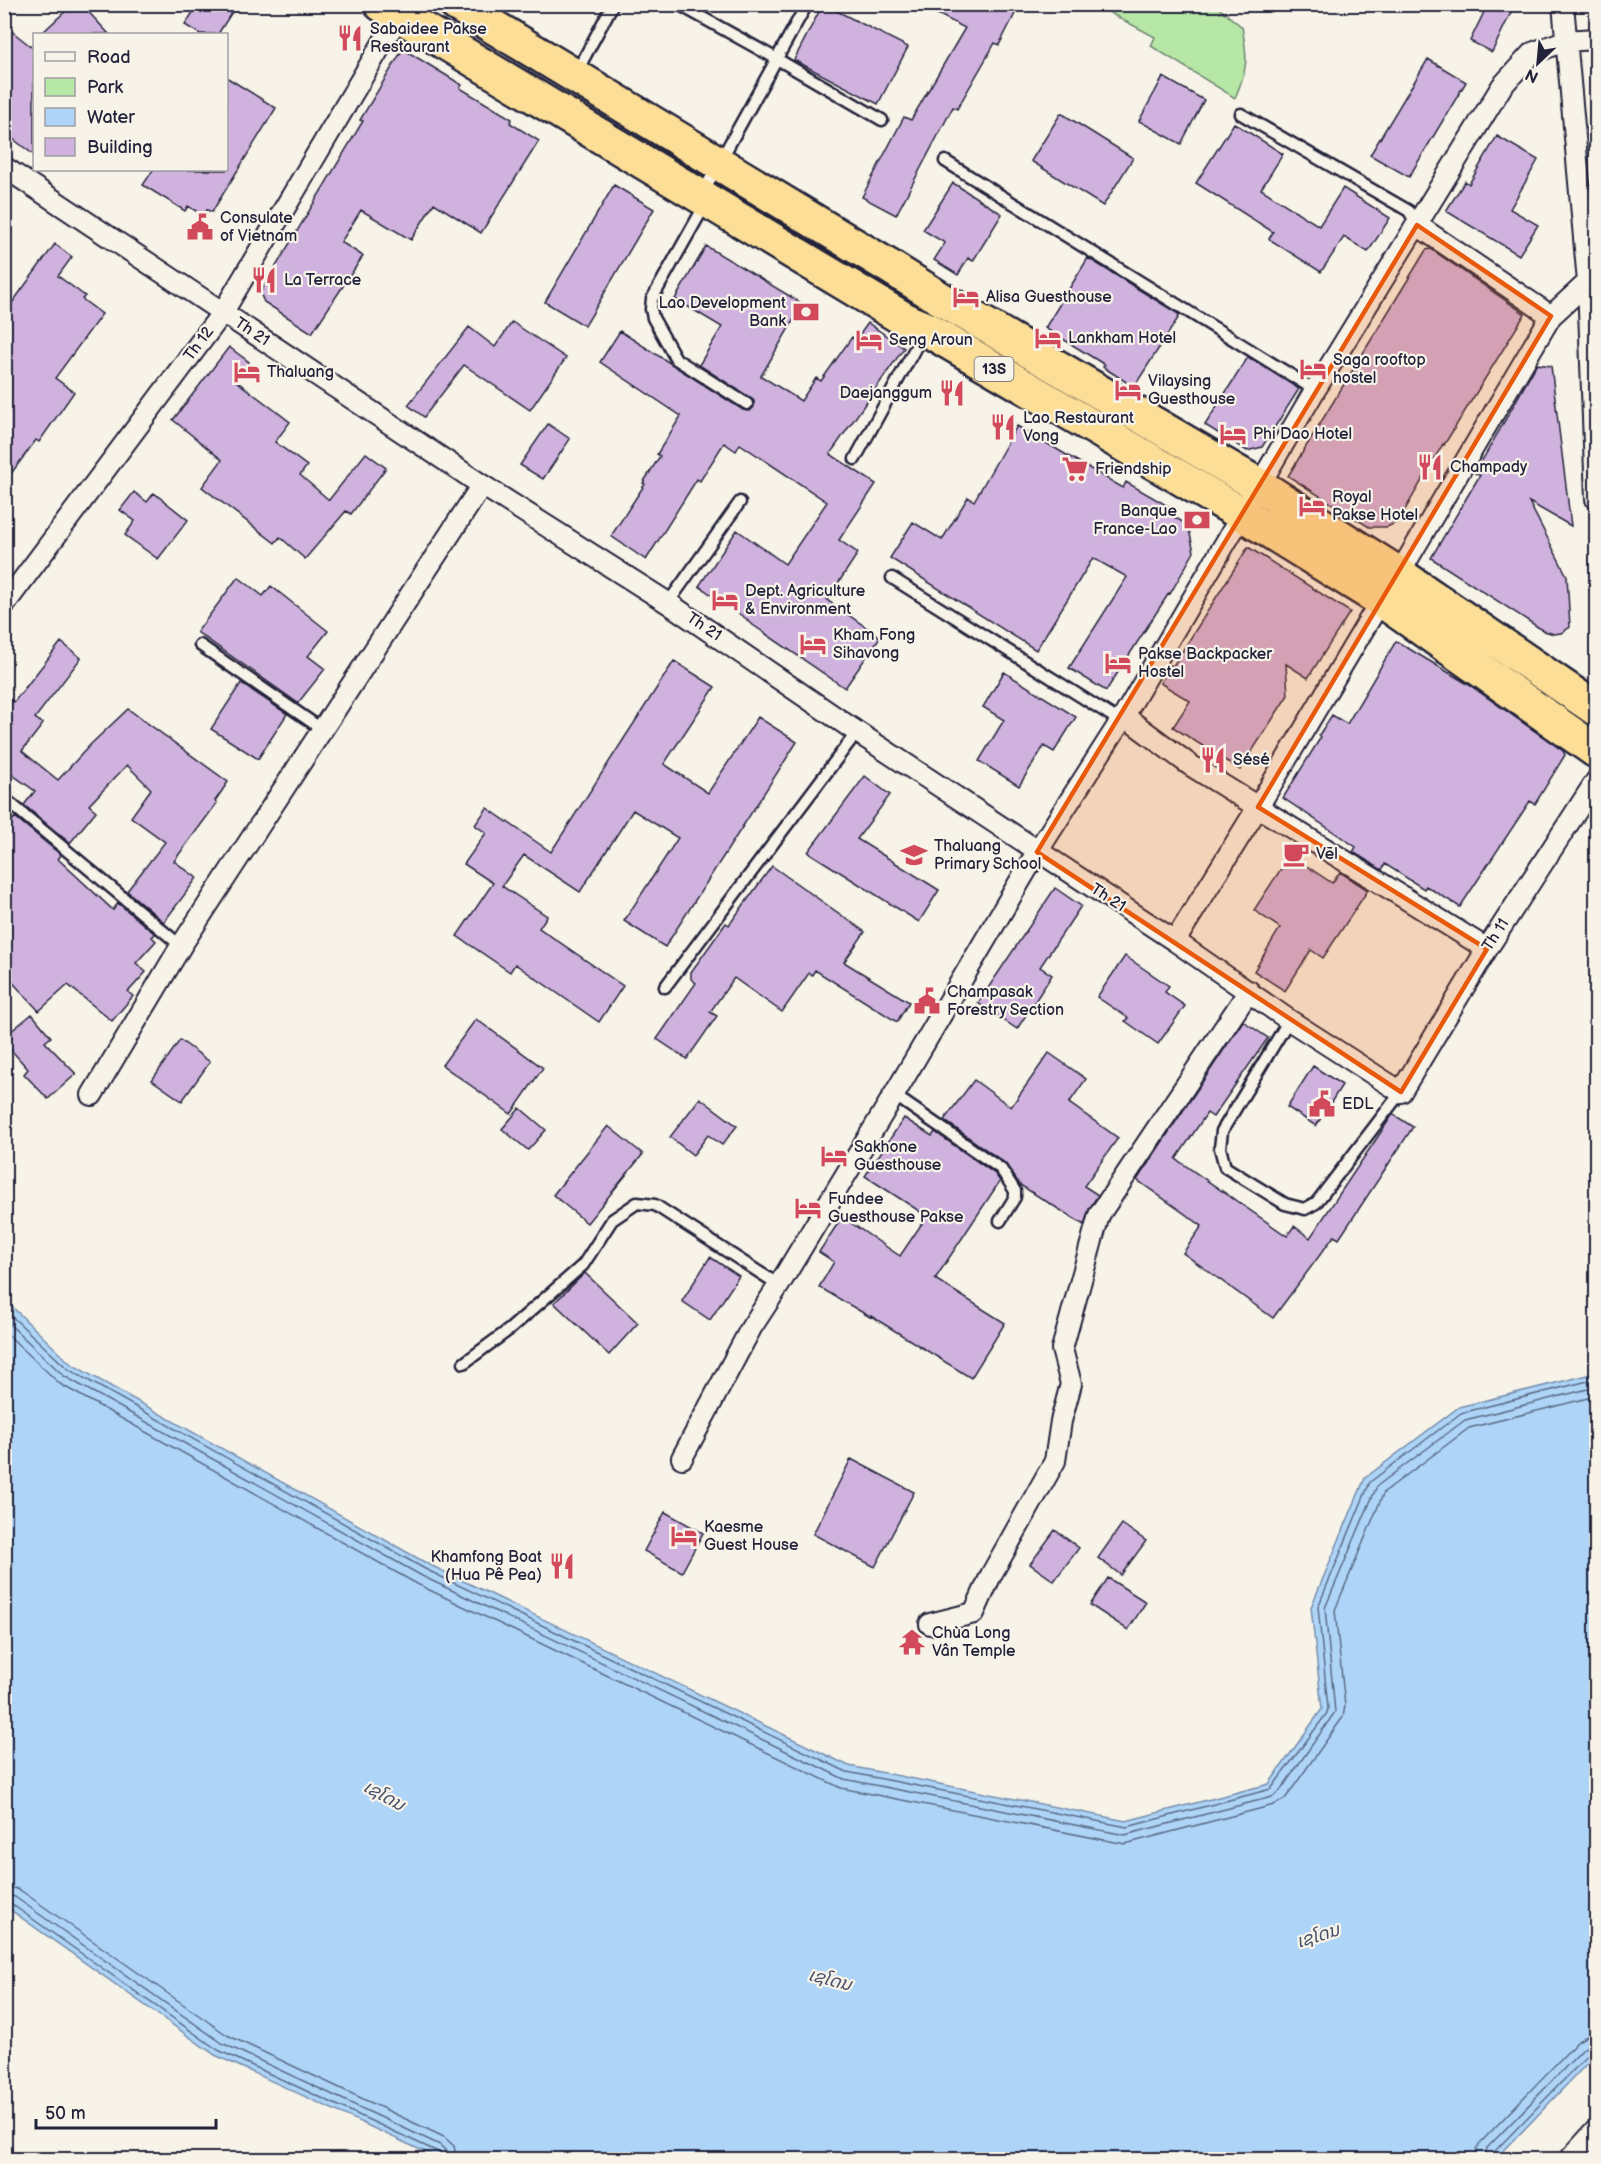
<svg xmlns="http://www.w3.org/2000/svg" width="1601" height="2164" font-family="'Balsamiq Sans','Noto Sans Lao',sans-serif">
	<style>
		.green { fill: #b6e7a6; stroke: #6c8470; stroke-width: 1.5 }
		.water { fill: #aed5f8; stroke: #768dac; stroke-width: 1.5 }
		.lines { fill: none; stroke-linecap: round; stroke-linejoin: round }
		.shore { stroke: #5a6a87; stroke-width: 1.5 }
		.building { fill: #d0b2de; stroke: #22223b; stroke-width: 1.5 }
		.lane-casing { stroke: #22223b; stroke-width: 15 }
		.street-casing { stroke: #22223b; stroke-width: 24 }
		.highway-casing { stroke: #22223b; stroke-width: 38 }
		.lane { stroke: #f7f3e8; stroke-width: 10 }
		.street { stroke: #f7f3e8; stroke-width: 20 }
		.highway { stroke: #fcde96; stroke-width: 33 }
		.marked { fill: #e8590c; fill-opacity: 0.2; stroke: #e8590c; stroke-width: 4.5; stroke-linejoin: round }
		.labels { text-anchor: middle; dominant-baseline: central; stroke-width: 4.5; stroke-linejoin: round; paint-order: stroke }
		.shield { fill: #f7f3e8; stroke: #62616f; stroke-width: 1.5 }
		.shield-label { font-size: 15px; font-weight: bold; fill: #22223b }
		.poi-label { font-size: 16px; fill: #22223b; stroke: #f7f3e8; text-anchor: start }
		.street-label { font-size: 16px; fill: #22223b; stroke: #f7f3e8 }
		.water-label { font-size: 18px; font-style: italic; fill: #454f6a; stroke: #f7f3e8 }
	</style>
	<rect width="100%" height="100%" fill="#f7f3e8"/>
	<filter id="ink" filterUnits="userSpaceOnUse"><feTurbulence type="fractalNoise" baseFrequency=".0167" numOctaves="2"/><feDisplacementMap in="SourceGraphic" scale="12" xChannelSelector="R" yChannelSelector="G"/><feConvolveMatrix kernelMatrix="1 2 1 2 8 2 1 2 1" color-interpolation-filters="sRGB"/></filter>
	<g filter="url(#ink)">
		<path class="green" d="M1104 5H1215L1242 27C1248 59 1248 68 1235 98L1151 46 1155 37 1099 7Z"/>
		<path class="water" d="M5 1300 71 1364 428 1564 849 1766 1126 1821 1269 1784 1322 1709 1311 1607 1365 1478 1459 1407 1596 1373V2054L1495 2160 440 2159 215 2055 5 1906Z"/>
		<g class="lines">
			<path class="shore" d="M4 1309 68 1369 425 1569 847 1772 1127 1827 1271 1789 1327 1713 1328 1708 1318 1607 1370 1482 1461 1413 1596 1379
				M4 1319 64 1376 422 1576 844 1779 1125 1835 1272 1797 1280 1791 1335 1712 1325 1608 1377 1486 1465 1420 1596 1387
				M4 1331 60 1384 417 1584 841 1788 1125 1844 1274 1805 1285 1799 1343 1717 1345 1706 1335 1610 1384 1492 1469 1428 1596 1396
				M4 1885 20 1890 227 2035 444 2137 454 2146 457 2160
				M4 1894 15 1897 222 2043 440 2145 446 2151 448 2160
				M4 1902 10 1903 218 2050 436 2151 440 2154V2160
				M1475 2160 1476 2150 1481 2142 1578 2041 1587 2036 1596 2034
				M1484 2160 1487 2148 1584 2048 1590 2044 1596 2043
				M1491 2160 1493 2153 1590 2053 1596 2051"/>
		</g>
		<path class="building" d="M73 4H81L109 34H41Z
			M198 4H237L218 34H200L185 25Z
			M823 4 908 47 878 104 794 60Z
			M918 4H1020L999 45 995 43 957 109 953 107 896 215 862 197 904 117 911 120 965 28Z
			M1488 4H1515L1492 52 1470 41Z
			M4 25 34 49V155L4 132Z
			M403 49 462 85 460 88 512 119 510 123 539 141 481 233 434 203 411 240 361 210 341 242 363 256 312 333 264 302 260 293 363 121 360 120Z
			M1428 59 1466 82 1409 177 1370 155Z
			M226 77 276 108 212 212 207 210 204 216 188 206 185 211 143 185 153 170H226Z
			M1163 77 1204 100 1181 144 1139 121Z
			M1061 113 1133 158 1103 206 1031 161Z
			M1234 123 1283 154 1261 189 1319 226 1343 188 1390 218 1368 252 1344 237 1321 272 1269 239 1273 232 1196 183Z
			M1497 136 1538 160 1510 209 1538 225 1519 255 1446 211 1465 181 1469 184Z
			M953 183 1002 214 973 261 968 258 958 275 934 260 945 243 923 230Z
			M614 185 654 209 585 326 545 302Z
			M55 244 72 257 58 276 85 296 82 299 102 314 55 378 74 392 39 442 36 440 4 483V314Z
			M706 246 803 304 761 376 801 401 816 378 821 381 852 337 856 340 868 323 904 348 830 454 876 484 839 540 858 553 827 600 880 637 845 688 747 621 748 620 699 586 737 530 785 564 827 502 740 444 736 451 724 443 700 481 697 479 646 560 611 536 645 484 643 483 660 456 657 454 681 416 600 362 620 331 743 410 750 411 754 407V401L751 398 699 365 722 327 675 299Z
			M1431 249 1525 314 1444 445 1443 444 1398 522 1387 527H1369L1288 476 1426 250Z
			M1088 258 1180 315 1134 387 1103 367 1105 365 1045 328Z
			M512 322 566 358 530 410 464 365 424 417 408 405 469 327 495 347Z
			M229 347 249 362 235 380 290 422 275 442 307 466 300 475 329 500 366 453 386 468 351 514 346 511 305 559 280 537 275 543 202 487 222 460 173 420Z
			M1248 357 1299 389 1262 447 1247 451 1205 425Z
			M1537 364 1551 366 1571 526 1529 502 1567 576 1570 627 1561 633 1554 634 1544 631 1431 558 1480 475 1475 473Z
			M548 424 570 439 543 479 520 465Z
			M1017 426 1123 488 1126 482 1175 510 1172 516 1188 525 1194 552 1170 594 1169 593 1106 691 1069 668 1127 577 1093 558 1036 650 890 558 913 522 942 540 968 497 974 501Z
			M134 492 147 502 154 493 188 520 158 559 125 535 135 521 120 510Z
			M1248 547 1350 612 1308 678 1286 664 1288 695 1240 770 1173 727 1190 701 1160 683 1171 665 1173 666Z
			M238 577 263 596 271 586 328 631 308 656 325 669 298 703 197 632Z
			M1396 641 1471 686 1563 751 1565 755 1535 804 1530 801 1460 907 1426 886 1424 889 1385 864 1382 870 1353 852 1356 847 1283 798 1321 737 1319 735 1332 715 1347 724Z
			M61 642 81 658 35 718 43 724 22 751 58 780 91 744 128 709 228 782 215 801 217 803 174 861 197 878 164 922 127 891 165 842 131 817 151 789 127 765 89 805 96 811 70 843 24 805 35 791 7 771 4 775V695L14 702Z
			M674 661 715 687 664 764 708 793 758 717 797 742 665 947 624 921 678 838 633 810 580 892 524 855 502 886 547 916 539 928 623 986 599 1022 515 964 510 972 457 936 493 883 464 864 486 833 475 825 487 808 551 852Z
			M1004 672 1076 717 1054 752 1044 746 1019 786 979 761 1004 720 983 707Z
			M241 683 287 714 258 759 211 729Z
			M865 776 890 795 857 839 939 890 919 922 808 852Z
			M15 817 61 855 58 859 113 910 118 903 155 934 152 937 156 941 136 963 146 972 128 992 133 996 112 1021 68 985 39 1011 4 973V832Z
			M1290 855 1332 883 1340 872 1368 890 1323 958 1311 950 1285 991 1254 971 1280 928 1254 910Z
			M772 866 865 932 844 962 909 1002 897 1022 815 970 812 975 809 973 782 1012 734 978 710 1012 717 1016 687 1059 657 1039 696 983 691 979V972L726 923 729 925Z
			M1055 888 1081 906 1040 967 1052 975 1017 1029 978 1003Z
			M1125 956 1169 986 1165 992 1185 1006 1158 1044 1125 1021 1128 1018 1097 997Z
			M32 1014 51 1037 45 1042 76 1074 48 1099 24 1074 28 1069 4 1042V1037Z
			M476 1019 543 1068 511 1114 442 1065Z
			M1243 1021 1268 1038 1213 1117 1207 1113 1176 1159 1287 1236 1294 1226 1310 1238 1393 1114 1413 1127 1339 1239 1334 1236 1273 1318 1183 1253 1202 1226 1137 1180Z
			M180 1040 210 1062 182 1101 152 1080Z
			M1049 1053 1086 1079 1069 1103 1118 1138 1084 1186 1098 1195 1089 1209 1084 1225 1020 1185 1005 1163 944 1120 974 1080 1011 1107Z
			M1313 1066 1342 1085 1316 1126 1287 1107Z
			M700 1098 737 1126 722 1145 708 1135 693 1155 670 1137Z
			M520 1108 546 1130 528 1150 502 1129Z
			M904 1118 932 1136 935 1132 995 1174 1000 1181 935 1279 1005 1323 971 1378 871 1316 870 1317 819 1287 834 1262 819 1252 842 1217 900 1256 927 1216 865 1176Z
			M608 1126 643 1154 587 1223 553 1195Z
			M710 1257 739 1276 710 1320 682 1301Z
			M585 1273 638 1323 609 1355 554 1303Z
			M851 1459 914 1492 875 1567 813 1534Z
			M665 1512 703 1533 682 1572 644 1551Z
			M1122 1524 1146 1541 1121 1575 1098 1558Z
			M1055 1530 1079 1548 1054 1581 1030 1564Z
			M1108 1578 1146 1602 1128 1630 1090 1605Z"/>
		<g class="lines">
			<g class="lane-casing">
				<path id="lane" d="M678 4 777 59 882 120
					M576 73 613 4
					M1241 114 1409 211 1417 225
					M945 161 1315 390
					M702 194 807 4
					M706 203 652 299 651 309 653 318 676 359 747 404
					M855 459 924 332
					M892 578 1120 721
					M668 603 740 502
					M200 645 323 730
					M4 798 181 946
					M665 987 857 732
					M1289 1020 1222 1131 1220 1148 1225 1167 1285 1204 1305 1209 1316 1203 1401 1092
					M894 1095 1001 1169 1015 1191V1197L1000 1221
					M464 1363 510 1329 583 1265 612 1220 637 1203 655 1205 779 1285"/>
			</g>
			<g class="street-casing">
				<path id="street" d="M1563 4 1588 282 1596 499
					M4 167 482 485 668 603 857 732 1175 941 1289 1020 1401 1092 1487 949 1596 781
					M1417 225 1551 316
					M4 605 223 312 404 7
					M1124 716 1190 765 1487 949
					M1175 941 1258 807 1381 600 1399 574 1551 316 1588 282H1596
					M92 1095 181 946 482 485
					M682 1458 751 1328 779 1285 894 1095 1037 852 1124 716 1315 390 1502 86 1532 53 1565 41 1596 39
					M930 1624 974 1613 991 1575 1055 1461 1061 1421 1071 1384 1062 1349 1099 1215 1249 991
					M1569 2160 1596 2130"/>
			</g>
			<g class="highway-casing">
				<path id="highway" d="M381 4 909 322 926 329 1242 514 1381 600 1596 751
					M456 4 890 267 941 299 1260 486 1399 574 1596 709"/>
			</g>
			<use href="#lane" class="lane"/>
			<use href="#street" class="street"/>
			<use href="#highway" class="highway"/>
		</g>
	</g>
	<path class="marked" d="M1417 225 1551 316 1258 807 1487 949 1401 1092 1037 852Z"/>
	<defs>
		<g id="restaurant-bare" transform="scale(2.07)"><path d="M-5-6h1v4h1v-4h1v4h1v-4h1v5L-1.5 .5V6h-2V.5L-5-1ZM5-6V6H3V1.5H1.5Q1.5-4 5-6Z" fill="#d1495b" stroke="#f7f3e8" stroke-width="2.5" paint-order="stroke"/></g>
		<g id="civic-bare" transform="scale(2.07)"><path d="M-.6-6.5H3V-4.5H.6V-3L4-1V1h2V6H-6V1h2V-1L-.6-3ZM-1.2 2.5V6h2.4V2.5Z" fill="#d1495b" stroke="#f7f3e8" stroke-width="2.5" paint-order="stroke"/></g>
		<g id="hotel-bare" transform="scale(2.07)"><path d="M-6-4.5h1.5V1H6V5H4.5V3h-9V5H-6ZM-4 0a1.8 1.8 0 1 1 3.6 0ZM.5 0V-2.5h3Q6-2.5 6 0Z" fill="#d1495b" stroke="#f7f3e8" stroke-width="2.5" paint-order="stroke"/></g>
		<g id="bank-bare" transform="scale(2.07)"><path d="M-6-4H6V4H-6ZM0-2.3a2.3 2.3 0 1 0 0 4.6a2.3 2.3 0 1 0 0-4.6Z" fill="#d1495b" stroke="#f7f3e8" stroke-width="2.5" paint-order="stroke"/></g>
		<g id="supermarket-bare" transform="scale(2.07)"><path d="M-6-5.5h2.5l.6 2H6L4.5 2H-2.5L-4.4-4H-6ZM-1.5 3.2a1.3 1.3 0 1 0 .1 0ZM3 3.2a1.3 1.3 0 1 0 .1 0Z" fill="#d1495b" stroke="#f7f3e8" stroke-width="2.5" paint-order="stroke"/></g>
		<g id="cafe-bare" transform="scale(2.07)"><path d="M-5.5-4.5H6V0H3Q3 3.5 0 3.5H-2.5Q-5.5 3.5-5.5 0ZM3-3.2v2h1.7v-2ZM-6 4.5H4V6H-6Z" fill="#d1495b" stroke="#f7f3e8" stroke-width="2.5" paint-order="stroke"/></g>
		<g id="school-bare" transform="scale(2.07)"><path d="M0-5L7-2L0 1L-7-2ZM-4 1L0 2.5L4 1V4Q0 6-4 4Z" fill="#d1495b" stroke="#f7f3e8" stroke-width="2.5" paint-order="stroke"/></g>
		<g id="temple-bare" transform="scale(2.07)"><path d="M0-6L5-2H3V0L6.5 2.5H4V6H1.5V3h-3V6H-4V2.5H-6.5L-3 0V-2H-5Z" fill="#d1495b" stroke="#f7f3e8" stroke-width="2.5" paint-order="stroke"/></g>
	</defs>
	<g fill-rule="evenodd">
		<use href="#restaurant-bare" x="350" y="38"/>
		<use href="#civic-bare" x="200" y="227"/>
		<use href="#restaurant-bare" x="264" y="280"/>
		<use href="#hotel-bare" x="966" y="297"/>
		<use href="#bank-bare" x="806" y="312"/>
		<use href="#hotel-bare" x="1048" y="338"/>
		<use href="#hotel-bare" x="869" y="340"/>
		<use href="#hotel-bare" x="1313" y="369"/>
		<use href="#hotel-bare" x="247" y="372"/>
		<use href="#hotel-bare" x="1128" y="390"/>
		<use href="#restaurant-bare" x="952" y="393"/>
		<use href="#restaurant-bare" x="1003" y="427"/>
		<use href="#hotel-bare" x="1233" y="434"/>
		<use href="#restaurant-bare" x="1430" y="467"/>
		<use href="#supermarket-bare" x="1075" y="469"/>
		<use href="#hotel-bare" x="1312" y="506"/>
		<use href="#bank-bare" x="1197" y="520"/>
		<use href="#hotel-bare" x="725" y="600"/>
		<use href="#hotel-bare" x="813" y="644"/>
		<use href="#hotel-bare" x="1118" y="663"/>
		<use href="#restaurant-bare" x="1213" y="760"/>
		<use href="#cafe-bare" x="1296" y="854"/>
		<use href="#school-bare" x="914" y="855"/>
		<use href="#civic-bare" x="927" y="1001"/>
		<use href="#civic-bare" x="1322" y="1104"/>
		<use href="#hotel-bare" x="834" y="1156"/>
		<use href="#hotel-bare" x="808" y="1208"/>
		<use href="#hotel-bare" x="684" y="1536"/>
		<use href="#restaurant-bare" x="562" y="1566"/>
		<use href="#temple-bare" x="912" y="1642"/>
	</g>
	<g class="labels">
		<rect class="shield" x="974.5" y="357" width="39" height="24" rx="4.5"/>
		<g class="shield-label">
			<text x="994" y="369">13S</text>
		</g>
		<g class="poi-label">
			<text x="370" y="29">Sabaidee Pakse<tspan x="370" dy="18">Restaurant</tspan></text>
			<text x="220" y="218">Consulate<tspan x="220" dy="18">of Vietnam</tspan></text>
			<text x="284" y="280">La Terrace</text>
			<text x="986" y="297">Alisa Guesthouse</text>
			<text x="786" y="303" text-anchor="end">Lao Development<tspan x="786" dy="18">Bank</tspan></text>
			<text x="1068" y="338">Lankham Hotel</text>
			<text x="889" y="340">Seng Aroun</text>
			<text x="1333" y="360">Saga rooftop<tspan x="1333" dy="18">hostel</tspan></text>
			<text x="267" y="372">Thaluang</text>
			<text x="1148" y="381">Vilaysing<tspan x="1148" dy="18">Guesthouse</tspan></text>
			<text x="932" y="393" text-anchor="end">Daejanggum</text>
			<text x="1023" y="418">Lao Restaurant<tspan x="1023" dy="18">Vong</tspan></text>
			<text x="1253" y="434">Phi Dao Hotel</text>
			<text x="1450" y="467">Champady</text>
			<text x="1095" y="469">Friendship</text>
			<text x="1332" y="497">Royal<tspan x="1332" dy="18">Pakse Hotel</tspan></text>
			<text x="1177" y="511" text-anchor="end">Banque<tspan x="1177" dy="18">France-Lao</tspan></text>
			<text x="745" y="591">Dept. Agriculture<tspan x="745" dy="18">&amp; Environment</tspan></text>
			<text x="833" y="635">Kham Fong<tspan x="833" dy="18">Sihavong</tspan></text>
			<text x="1138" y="654">Pakse Backpacker<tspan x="1138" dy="18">Hostel</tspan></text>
			<text x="1233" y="760">Sésé</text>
			<text x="934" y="846">Thaluang<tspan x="934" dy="18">Primary School</tspan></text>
			<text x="1316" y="854">Vēl</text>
			<text x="947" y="992">Champasak<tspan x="947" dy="18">Forestry Section</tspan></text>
			<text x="1342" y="1104">EDL</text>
			<text x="854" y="1147">Sakhone<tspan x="854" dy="18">Guesthouse</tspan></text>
			<text x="828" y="1199">Fundee<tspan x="828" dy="18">Guesthouse Pakse</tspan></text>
			<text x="704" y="1527">Kaesme<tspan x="704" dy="18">Guest House</tspan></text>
			<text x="542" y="1557" text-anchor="end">Khamfong Boat<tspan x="542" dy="18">(Hua Pê Pea)</tspan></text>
			<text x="932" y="1633">Chùa Long<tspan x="932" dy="18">Vân Temple</tspan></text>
		</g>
		<g class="street-label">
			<text transform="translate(252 332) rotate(34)">Th 21</text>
			<text transform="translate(199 344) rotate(-53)">Th 12</text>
			<text transform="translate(704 627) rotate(34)">Th 21</text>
			<text transform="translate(1108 898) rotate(33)">Th 21</text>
			<text transform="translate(1496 935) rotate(-57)">Th 11</text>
		</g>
		<g class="water-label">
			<text transform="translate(384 1796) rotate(29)">ເຊໂດນ</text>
			<text transform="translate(1318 1936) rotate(-17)">ເຊໂດນ</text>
			<text transform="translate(830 1980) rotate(15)">ເຊໂດນ</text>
		</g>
	</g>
	<rect width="1601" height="2164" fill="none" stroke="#f7f3e8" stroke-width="24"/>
	<rect x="12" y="12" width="1577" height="2140" fill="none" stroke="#22223b" stroke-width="2" filter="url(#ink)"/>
	<rect x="33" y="33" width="195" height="138" fill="#f7f3e8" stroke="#a29fa3" stroke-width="1.5"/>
	<rect x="45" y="52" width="30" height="9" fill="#f7f3e8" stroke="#a29fa3" stroke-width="1.5"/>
	<text x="87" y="63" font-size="18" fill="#22223b">Road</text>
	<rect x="45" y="78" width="30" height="18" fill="#b6e7a6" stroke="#a29fa3" stroke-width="1.5"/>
	<text x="87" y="93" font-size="18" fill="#22223b">Park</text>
	<rect x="45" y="108" width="30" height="18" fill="#aed5f8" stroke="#a29fa3" stroke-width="1.5"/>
	<text x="87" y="123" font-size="18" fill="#22223b">Water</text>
	<rect x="45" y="138" width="30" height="18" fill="#d0b2de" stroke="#a29fa3" stroke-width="1.5"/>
	<text x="87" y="153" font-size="18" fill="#22223b">Building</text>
	<g transform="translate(1538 63) rotate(206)" stroke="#f7f3e8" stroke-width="4.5" paint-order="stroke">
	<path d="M0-4.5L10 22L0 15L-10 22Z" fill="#22223b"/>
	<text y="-9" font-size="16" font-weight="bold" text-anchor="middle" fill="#22223b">N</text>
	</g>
	<path d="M36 2119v9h180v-9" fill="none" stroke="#22223b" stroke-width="3"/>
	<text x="45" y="2119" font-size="18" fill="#22223b" stroke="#f7f3e8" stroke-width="4.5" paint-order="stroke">50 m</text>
</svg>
